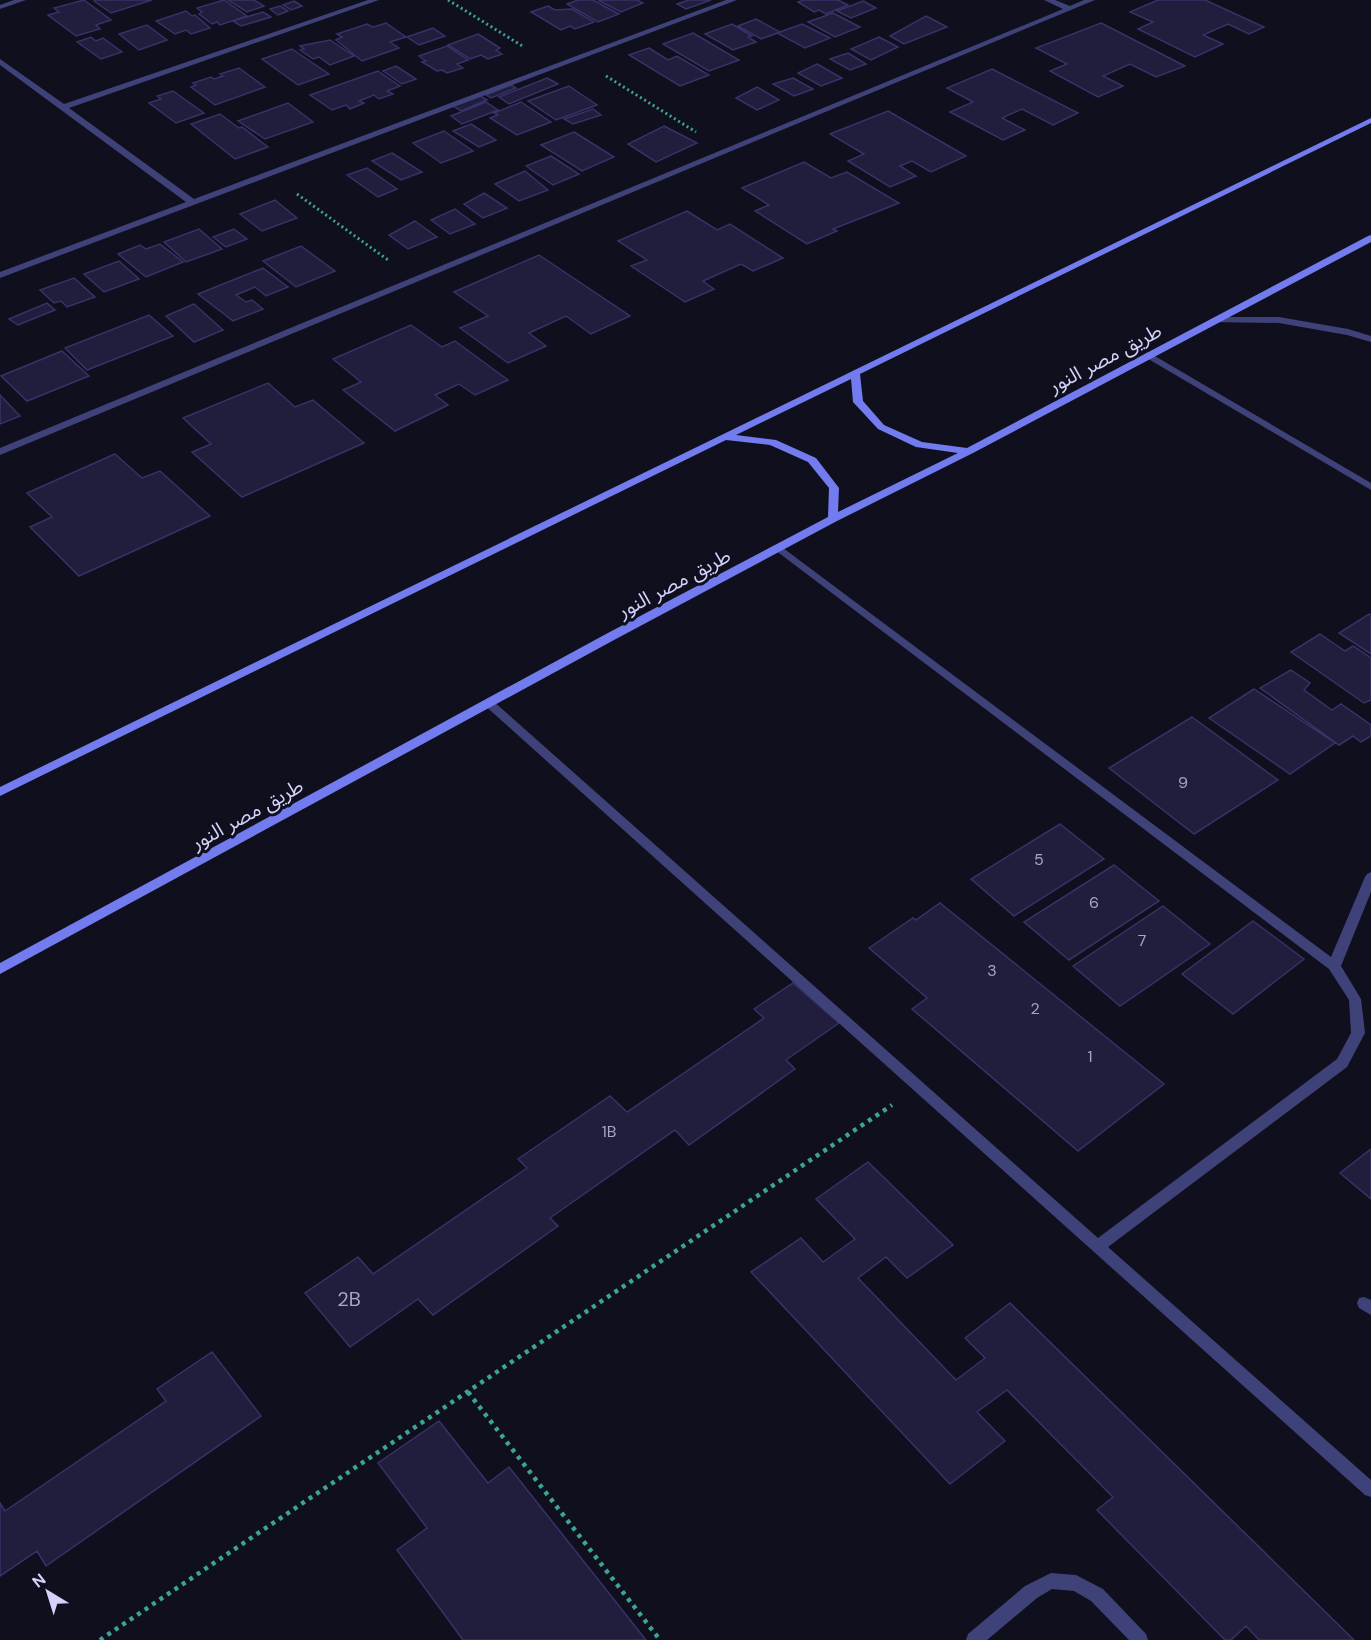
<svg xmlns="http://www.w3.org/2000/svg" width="1371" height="1640" font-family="'DM Sans','Noto Sans Arabic',sans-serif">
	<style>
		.building { fill: #211d3d; stroke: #373267; stroke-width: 1.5 }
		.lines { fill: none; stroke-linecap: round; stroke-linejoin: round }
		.path-far1 { stroke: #3ba494; stroke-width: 3; stroke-dasharray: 2 3; stroke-linecap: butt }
		.path { stroke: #3ba494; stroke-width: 4.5; stroke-dasharray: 4 5; stroke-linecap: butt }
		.lane { fill: #3f4278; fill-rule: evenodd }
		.street { fill: #3f4278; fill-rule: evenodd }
		.secondary { fill: #737cef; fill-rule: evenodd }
		.labels { text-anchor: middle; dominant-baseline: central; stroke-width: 6; stroke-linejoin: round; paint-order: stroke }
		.number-label { font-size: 16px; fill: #a6a5cb }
		.street-label { font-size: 20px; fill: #d2d2fa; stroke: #100f1e }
		.near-number-label { font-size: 20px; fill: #a6a5cb }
	</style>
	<rect width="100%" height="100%" fill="#100f1e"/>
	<path class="building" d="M84 0 111 20 96 25 100 29 76 36 48 15 59 12 54 8Z
		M95 0H152L111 13 94 1Z
		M224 0 247 16 220 25 217 22 212 24 199 14 202 12 197 8Z
		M228 0H254L264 6 247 12Z
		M578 0H593L619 14 598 22 567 4Z
		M598 0H637L643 3 621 12Z
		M689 0H711L686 9 677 4Z
		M804 0H838L848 5 826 14 819 10 814 12 798 2Z
		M1158 0H1205L1264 27 1249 34 1228 24 1203 35 1223 44 1195 57 1138 29 1153 22 1130 12Z
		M294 1 302 6 291 10 283 5Z
		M863 1 876 8 851 18 837 11Z
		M280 6 288 11 278 15 270 9Z
		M548 6 555 10 572 9 594 22 575 29 570 26 561 30 531 12Z
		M186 11 192 16 195 15 210 28 191 34 186 30 175 34 156 21Z
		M263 12 271 17 241 26 233 21Z
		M833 13 860 27 835 37 808 22Z
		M926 16 947 27 904 44 890 36Z
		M756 19 780 32 761 39 738 26Z
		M386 23 406 37 390 42 399 48 362 61 336 40 342 37 337 34 367 24 373 27Z
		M1101 23 1185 66 1156 77 1130 64 1103 76 1123 86 1098 97 1050 71 1067 64 1036 48Z
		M732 24 752 36 748 37 756 42 733 50 705 34Z
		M802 24 830 38 805 48 777 33Z
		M147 25 167 40 139 50 119 34Z
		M433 28 445 36 419 45 407 37Z
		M693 33 739 60 709 71 663 44Z
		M478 34 500 48 496 50 502 54 488 59 481 55 470 59 448 45Z
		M91 37 96 41 103 38 122 52 101 59 77 42Z
		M879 37 898 47 871 60 851 49Z
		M330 40 354 56 330 65 319 57 313 59 300 50 304 49 300 46Z
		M447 46 468 60 457 64 463 68 447 73 442 70 437 71 422 62 426 61 419 56Z
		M649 48 668 60 677 56 709 75 680 86 629 55Z
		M292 49 329 74 298 85 262 59Z
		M848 53 866 64 850 70 830 59Z
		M817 64 842 78 821 86 798 73Z
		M396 66 416 79 402 84 383 71Z
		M239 68 265 87 215 105 191 87 196 85 193 83 211 77 214 79 223 76 220 74Z
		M992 69 1078 113 1053 125 1022 109 1002 118 1025 130 1003 140 950 112 973 102 947 88Z
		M378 71 400 86 387 91 393 94 379 99 374 95 359 101 364 103 350 109 346 105 332 110 310 95Z
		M547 78 558 84 509 104 499 97Z
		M793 78 813 89 794 96 773 84Z
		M511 85 516 88 491 98 486 95Z
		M569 86 597 105 556 120 528 101Z
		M757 87 779 100 757 110 736 98Z
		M173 91 204 113 176 123 149 103 161 99 157 96Z
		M480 96 487 100 461 111 453 106Z
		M486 102 498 110 462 124 451 116Z
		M521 102 551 122 517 135 490 118 498 115 494 113Z
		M288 103 313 122 265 139 238 121Z
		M593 109 601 115 573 124 564 119Z
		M888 111 966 156 931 172 912 161 900 166 916 176 890 187 848 161 864 154 830 134Z
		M220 114 239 128 242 127 268 147 235 159 191 124Z
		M471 124 496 140 479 147 453 131Z
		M664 126 697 143 656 162 628 144Z
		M444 131 473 151 441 163 413 143Z
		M574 132 614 157 582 171 541 145Z
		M392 153 422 172 401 180 372 161Z
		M551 156 579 174 553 185 526 166Z
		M804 162 831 178 847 172 899 203 833 229 837 231 807 244 755 211 769 205 742 188Z
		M367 168 397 189 378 197 347 175Z
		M525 171 548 190 519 201 495 184Z
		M484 193 507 208 483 218 464 204Z
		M275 200 297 218 262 231 240 214Z
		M455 209 475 224 450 234 431 220Z
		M687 211 717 230 730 224 783 258 753 271 741 264 703 281 714 289 685 302 631 266 647 260 618 241Z
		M415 221 437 237 408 249 389 235Z
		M199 229 222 249 186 262 164 242Z
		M234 229 247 239 226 247 213 237Z
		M160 244 183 262 146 277 118 254 140 245 146 249Z
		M301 246 335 271 296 287 263 261Z
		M539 255 630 316 591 334 566 316 529 333 546 346 508 363 460 328 488 316 454 292Z
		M119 261 139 279 104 292 84 274Z
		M263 268 288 287 266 296 255 287 236 295 246 302 252 300 263 309 233 321 198 294Z
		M74 278 95 297 67 307 61 301 54 303 40 290Z
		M47 303 55 310 18 325 9 319Z
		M194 304 223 330 194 342 166 316Z
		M149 315 173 336 87 370 65 348Z
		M411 325 442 347 455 341 508 380 475 395 459 384 435 395 448 405 395 431 343 390 361 382 333 359Z
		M62 351 89 376 27 401 1 376Z
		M268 383 295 407 313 400 364 443 242 497 192 452 211 444 183 418Z
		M0 395 20 416 0 424Z
		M115 454 142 478 160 471 210 516 79 576 30 527 52 517 27 493Z
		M1369 614 1371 615V654L1339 633Z
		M1320 634 1345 651 1353 646 1371 658V700L1364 703 1291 652Z
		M1291 670 1310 683 1304 690 1332 710 1341 704 1371 725V736L1361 742 1353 736 1339 745 1260 688Z
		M1254 689 1335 743 1290 774 1209 718Z
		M1192 717 1278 780 1194 834 1109 768Z
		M1060 824 1104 859 1014 916 971 879Z
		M1114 865 1159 901 1069 960 1024 922Z
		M940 903 1164 1084 1078 1151 912 1009 927 998 869 948 913 918 916 920Z
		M1163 906 1210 944 1120 1006 1073 966Z
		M1253 921 1304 959 1233 1014 1182 974Z
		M793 983 839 1023 786 1060 795 1069 689 1145 675 1130 550 1218 558 1226 433 1315 418 1299 350 1347 305 1293 358 1257 373 1274 527 1168 518 1159 610 1096 627 1112 764 1018 754 1009Z
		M1371 1149V1199L1340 1173Z
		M868 1162 953 1245 907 1278 886 1257 858 1278 956 1380 985 1358 965 1338 1010 1303 1354 1640H1259L1246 1626 1231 1640H1225L1097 1510 1113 1497 1007 1390 977 1412 1005 1441 950 1484 751 1272 801 1238 823 1262 855 1239 816 1199Z
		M212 1352 261 1416 46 1566 37 1551 0 1576V1503L5 1511 166 1401 157 1389Z
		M439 1421 488 1483 509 1467 646 1640H463L397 1550 427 1528 378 1463Z"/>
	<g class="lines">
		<path class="path-far1" d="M448 0 524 47
			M606 76 696 132
			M297 194 388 260"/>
		<path class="path" d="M468 1392 660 1640
			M100 1640 892 1105"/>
		<path class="lane" d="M1364 1297 1371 1300V1315L1359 1308 1357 1303 1359 1298Z
			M1051 1573 1076 1575 1103 1589 1146 1634 1148 1640H1129L1091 1601 1074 1591 1052 1589 1037 1598 987 1640H966L968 1634 1025 1586Z"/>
		<path class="street" d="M14 0H26L0 9V5Z
			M368 0H379L69 108 194 199 726 0H737L0 278V272L186 202 0 65V59L64 104Z
			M1044 0H1055L1070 6 1084 0H1095L0 455V448L1063 9Z
			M1215 317H1279L1348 329 1371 336V342L1347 335 1279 323 1212 322 1210 320Z
			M1148 352 1371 483V490L1145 357 1143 355Z
			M779 545 1331 957 1365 877 1367 874 1371 872V892L1341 966 1361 999 1365 1033 1347 1067 1108 1247 1371 1480V1497L1365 1495 482 703 488 699 492 700 1098 1238 1337 1059 1351 1033 1349 1000 1329 969 775 550 774 548Z"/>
		<path class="secondary" d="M1371 118V123L860 374 863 401 884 425 922 442 967 448 1368 236 1371 235V242L973 453 837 521 614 640 0 974V963L606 634 828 517 829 488 808 462 770 445 726 440 0 796V787ZM851 379 853 402 878 429 916 447 958 453 838 512 839 488 816 458 776 440 736 435Z"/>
	</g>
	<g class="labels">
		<g class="number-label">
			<text x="1183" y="782">9</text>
			<text x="1039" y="859">5</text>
			<text x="1094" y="902">6</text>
			<text x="1142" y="940">7</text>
			<text x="992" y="970">3</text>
			<text x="1035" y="1008">2</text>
			<text x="1090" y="1056">1</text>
			<text x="609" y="1131">1B</text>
		</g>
		<g class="street-label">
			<text transform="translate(1105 358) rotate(-28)">طريق مصر النور</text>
			<text transform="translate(674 583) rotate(-28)">طريق مصر النور</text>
			<text transform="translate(247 814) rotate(-29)">طريق مصر النور</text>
		</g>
		<g class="near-number-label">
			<text x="349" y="1299">2B</text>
		</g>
	</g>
	<g transform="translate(48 1592) rotate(322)" stroke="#100f1e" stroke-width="4.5" paint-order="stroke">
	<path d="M0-4.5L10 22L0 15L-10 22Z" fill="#d2d2fa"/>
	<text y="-9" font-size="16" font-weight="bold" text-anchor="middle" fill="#d2d2fa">N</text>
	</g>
</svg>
